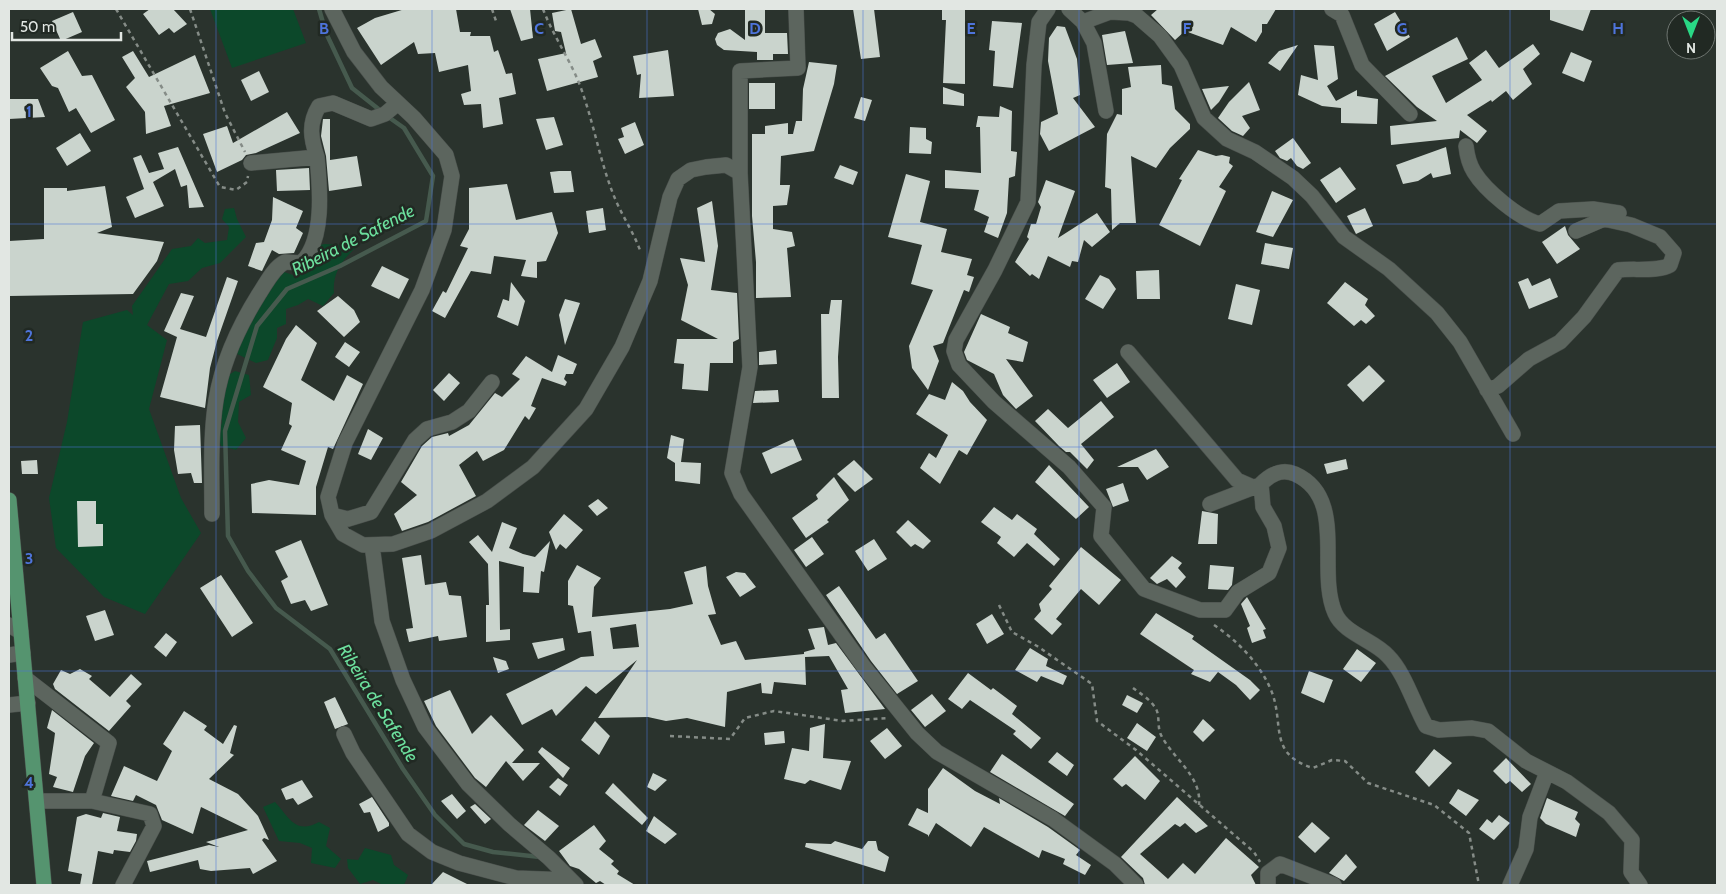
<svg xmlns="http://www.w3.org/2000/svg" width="1726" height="894" font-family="Cabin,sans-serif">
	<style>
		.green { fill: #0c482a }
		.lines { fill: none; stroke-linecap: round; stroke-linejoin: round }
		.stream { stroke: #465a4e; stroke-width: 4.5 }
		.building { fill: #cad4cd; fill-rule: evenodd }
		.minor-casing { stroke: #494f4b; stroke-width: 16 }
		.major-casing { stroke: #494f4b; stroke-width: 16 }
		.path { stroke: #858c87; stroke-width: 2.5; stroke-dasharray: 4 4; stroke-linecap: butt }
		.minor { stroke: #5c655e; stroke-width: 15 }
		.major { stroke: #55946f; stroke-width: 15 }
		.grid { fill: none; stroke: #4e74db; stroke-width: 1; stroke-opacity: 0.55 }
		.labels { text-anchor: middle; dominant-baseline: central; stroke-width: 5; stroke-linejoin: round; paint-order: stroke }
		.water-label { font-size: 18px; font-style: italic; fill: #6cdf9d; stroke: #212923 }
		.grid-label { font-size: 16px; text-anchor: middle; font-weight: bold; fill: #4e74db; stroke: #212923; stroke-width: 5; stroke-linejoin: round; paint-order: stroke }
	</style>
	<rect width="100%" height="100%" fill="#2a332d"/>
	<path class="green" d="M210 9H293L306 43 232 68Z
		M234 208 237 219 246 237 220 263 202 268 188 281 169 284 147 325 167 340 149 409 181 498 201 533 145 614 104 597 56 548 49 498 67 422 83 322 127 310 133 315 132 306 172 249 191 246 198 238 205 243 227 240 229 227 222 219 225 209Z
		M325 244 358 246C343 258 332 273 334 293L323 306 308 299 298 305 286 309V324L277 328V338L268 360 256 363 233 352 259 288 284 272 296 276 298 262 310 247Z
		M235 371 249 375 251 395 239 402 238 422 246 438 236 450 221 446 218 435 222 422 219 412 225 395 221 380Z
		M275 802C289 817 295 835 319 822L330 828 326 846 341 859 335 868 311 863 312 848 300 843 279 841 263 807Z
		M365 848 391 855 394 865 408 875 404 885H383L373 880 360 884 348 868 347 859 358 860Z"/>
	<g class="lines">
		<path class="stream" d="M319 9 326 33 352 88 381 111
			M387 116 404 128 433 176 426 221 340 266 287 289 257 326 225 431 228 536 248 571 276 608 330 649 403 769 435 815 464 844 493 852 540 857"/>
	</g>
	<path class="building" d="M150 9H173L187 24 174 33 169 28 159 35 143 14Z
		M405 9H456L460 32H471L470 36H490L494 52 498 50 506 74 512 73 516 94 499 98 503 124 483 128 481 104 464 105 461 94 471 91 468 65 439 72 435 53 418 54 414 42 381 65 357 28 375 18Z
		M510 9H530L533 38 521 41Z
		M571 9 581 44 595 39 602 57 593 61 598 77 547 91 538 59 566 53 561 32 555 31 552 13Z
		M698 9H709L715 14 712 24 702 25Z
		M745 9H765V33H787L788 54H773V60H757V52L724 50 717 45 715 39 718 33 730 29 745 40Z
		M853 9H874L880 57 861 59Z
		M942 9H965V84L943 83 946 20H942Z
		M1158 9H1276L1267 24H1262V32L1256 42 1231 27 1223 45 1185 31 1175 40 1151 15Z
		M1550 9H1591L1583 31 1550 20Z
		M73 12 82 32 61 41 52 21Z
		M1395 12 1410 37 1387 51 1374 24Z
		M992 21 1022 23 1013 88 993 86 995 51 989 50Z
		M1057 26 1065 27 1077 59 1080 95 1073 98 1095 127 1049 151 1040 134 1041 122 1058 114 1048 61 1049 38Z
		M1125 31 1133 63 1107 65 1102 35Z
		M1457 37 1468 59 1432 76 1446 103 1482 80 1469 63 1486 50 1499 68 1533 44 1540 54 1523 69 1532 84 1513 100 1506 91 1492 102 1491 100 1467 115 1487 131 1477 143 1460 130 1459 138 1391 145 1390 126 1437 121 1417 107 1385 76Z
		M1298 45 1280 71 1268 63 1279 51Z
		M1314 45 1334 46 1338 79 1327 86 1336 101 1357 90V96L1378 99 1377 124 1341 123V108L1322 106 1298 95 1301 75 1318 80Z
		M668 50 674 96 639 98 641 74 637 75 633 56Z
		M68 51 82 76 92 75 115 120 91 133 76 108 69 112 58 88 52 86 40 68Z
		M133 51 149 77 195 55 210 93 164 106 171 126 146 134 145 112 126 87 135 78 122 57Z
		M1571 52 1592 61 1584 82 1562 73Z
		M809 62 837 65 834 84 814 151 781 156 780 185H790L787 205 773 206V229L792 232 795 246 787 248 791 297 756 298V262L752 216V134H765V126L788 123V134H793L796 121H802L803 89Z
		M1161 65 1162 84 1172 86 1175 109 1190 124V129L1170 148 1156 168 1131 156 1136 223H1120L1112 230 1111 189 1105 187 1107 134 1117 114 1122 115V89L1131 87 1128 67Z
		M259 71 269 92 251 101 241 80Z
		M1249 82 1260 110 1242 116 1250 128 1243 136 1232 131 1218 118 1229 102Z
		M749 83H775V109H749Z
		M1229 86 1219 102 1211 110 1202 89Z
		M943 87 964 94V106L943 104Z
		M861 97 872 100 865 121 854 118Z
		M9 99H38L45 117 9 119Z
		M1000 106 1012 111 1011 151 1017 152 1015 176 1009 178 1007 213 998 238 984 232 989 217 974 210 979 190 945 188V170L981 173 980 127H976L978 116 999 117Z
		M287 112 300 133 256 153 246 155 242 160 217 172 203 134 227 126 233 143Z
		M554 117 563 145 546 150 536 119Z
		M323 119H330V160L357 156 362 186 329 191 326 156 321 136Z
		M635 122 644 145 625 154 618 139 624 137 621 128Z
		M910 127 926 128V139L932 142 931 154 909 153Z
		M80 133 91 151 67 166 56 148Z
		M1293 138 1311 163 1303 169 1297 166 1291 158 1287 161 1280 158 1275 151Z
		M178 147 204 207 189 208 187 185 181 187 175 169 153 182 164 206 135 218 126 197 144 189 133 158 141 155 149 173 164 169 158 153Z
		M1446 147 1451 174 1433 178 1431 173 1418 181 1403 184 1396 165Z
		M1198 150 1216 156 1222 155 1230 157 1229 163 1233 166 1219 187 1226 191 1200 246 1159 225 1182 180 1179 179Z
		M840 165 858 172 853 185 834 178Z
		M1340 167 1356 189 1336 203 1320 180Z
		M309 168 310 190 277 191 276 170Z
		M559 171H571L574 192 554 193 550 172Z
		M906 174 930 181 920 222 947 229 941 252 972 259 967 275 974 277 969 292 964 290 943 343 933 346 939 361 928 390 912 368 909 346 933 290 911 284 922 245 888 237Z
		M1046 180 1075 191 1058 238 1097 213 1110 232 1092 247 1084 240 1078 262 1072 261 1070 267 1048 256 1039 279 1032 274 1030 276 1015 262 1029 239 1027 237 1031 224H1036L1041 207 1038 202Z
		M507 184 516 220 552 212 558 233 546 261 537 262V278L521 276 526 260 494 256 491 274 471 271 445 318 432 311 443 291 446 293 468 248 460 246 469 229V188Z
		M105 186 112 227 97 233 164 242 157 261 133 294 9 296V241L44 239V188H67V191Z
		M1272 191 1293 200 1273 237 1256 232Z
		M273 197 303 211 296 228 303 233 294 253 279 254 272 250 262 271 248 266 256 243 264 242 272 220Z
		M712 201 718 246 711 290 737 293 739 339 733 342V363H710L708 391 682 389 684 364 674 363 677 339H718L681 320 688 285 680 258 705 262 697 208Z
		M603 208 606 230 589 233 586 211Z
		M1365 208 1373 226 1356 234 1347 216Z
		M1565 226 1568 235 1580 249 1557 264 1542 242Z
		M1265 243 1293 248 1289 269 1261 264Z
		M382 266 409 279 399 299 371 286Z
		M1159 270 1160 299H1137L1136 271Z
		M1100 275 1109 279 1116 289 1103 309 1085 299Z
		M227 277 238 281 217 341 210 368 205 408 160 397 177 337 164 331 181 293 194 296 180 329 206 337Z
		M1528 278 1532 286 1550 278 1558 297 1529 309 1518 282Z
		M511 282 525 301 518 326 497 317 503 299 509 301Z
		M1345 282 1368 299 1365 305 1375 316 1366 324 1361 320 1354 326 1327 303Z
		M1236 284 1260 290 1252 325 1228 319Z
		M338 296 354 310 360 322 344 337 317 311Z
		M565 299 580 303 565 345 559 315Z
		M831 300H842L838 357 839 398H822L821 314H829Z
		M981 314 1010 327 1008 333 1028 342 1023 362 1006 359 1033 396 1016 409 1003 395 994 374 967 360 964 352Z
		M296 325 317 343 301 380 334 401 347 375 363 384 333 449 328 447 316 487V515L252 513 251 484 269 480 299 485 306 461 281 450 292 426 289 424 292 403 263 387 286 339Z
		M345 342 360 352 349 367 335 357Z
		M776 350 777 364 759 365V352Z
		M558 355 577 364 573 374H566L564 379 567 382 565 386 542 378 531 406 536 408 529 420 525 416 504 450 483 461 477 451 459 465 476 496 428 522 402 531 394 514 417 495 401 482 422 446 432 437 448 433 449 436 469 425 495 393 502 397 520 379 512 374 526 356 552 372Z
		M1117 363 1130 382 1107 398 1093 380Z
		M1369 365 1385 381 1363 402 1347 385Z
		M449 373 460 383 444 401 433 390Z
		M952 382 963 391 970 402 987 420 967 455 959 450 940 484 920 468 929 453 936 458 948 435 916 414 929 394 945 400Z
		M778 390 779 402 753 403 755 391Z
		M1101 401 1114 417 1081 444 1094 460 1087 469 1070 452H1066L1059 446 1035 421 1048 409 1068 428Z
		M200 425 202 483H194L191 473 178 474 174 450 175 426Z
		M368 429 383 438 371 460 358 454Z
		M671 435 684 439 681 462 701 463 700 484 675 481V463L667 458Z
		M793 439 802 460 771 474 762 453Z
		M1156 449 1169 467 1147 480 1138 467H1117Z
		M1346 459 1348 469 1327 474 1324 464Z
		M37 460 38 474H22L21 461Z
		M854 460 873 479 855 492 837 474Z
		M1049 465 1089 507 1076 519 1035 482Z
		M834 477 849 500 827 520 829 522 806 538 792 518 818 499 816 495Z
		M1123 483 1129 501 1113 507 1106 489Z
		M598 499 608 508 597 516 588 506Z
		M77 501H96V524H103V546L78 547Z
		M994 507 1012 520 1017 514 1037 529 1034 534 1060 559 1054 566 1027 543 1014 557 997 543 1001 537 981 522Z
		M1202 511 1218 514 1217 544H1198Z
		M564 514 583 530 566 549 560 544 556 550 549 532Z
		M908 520 931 541 923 549 915 544 911 547 896 532Z
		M502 522 517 528 509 548 523 554 535 557 550 541 544 572 541 571 539 593 523 592 524 567 499 561 500 630 510 629V640L486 642V605H489L488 564 469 542 478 535 492 552Z
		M812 537 824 554 806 567 794 550Z
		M874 539 887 559 868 571 855 551Z
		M301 540 328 605 311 611 305 600 291 604 281 581 288 577 275 551Z
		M1081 547 1121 580 1099 605 1081 589 1056 619 1062 624 1052 635 1034 619 1041 611 1039 604 1052 589 1049 586Z
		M421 555 425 585 446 582 449 595 461 596 467 637 439 641 438 636 409 642 406 629 413 628 402 558Z
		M1172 556 1182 563 1178 568 1186 577 1176 588 1167 579 1157 584 1150 578Z
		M577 565 601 578 594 587 592 617 670 609 693 604 684 572 706 566 708 586 716 614 708 615 721 645 736 641 745 660 804 654V652L815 649 808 629 824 627 828 645 836 643 885 709 845 713 841 690 848 689 829 656 805 657 806 685 774 682 772 694 762 693 761 683 727 692 725 727 687 718 666 721 648 717 598 718 637 660 596 694 586 686 556 716 552 709 522 725 506 694 581 657 594 656 591 631 578 633 573 606 568 605V581ZM636 624 639 647 613 649 610 628Z
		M1210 565 1234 567 1232 585 1228 590 1208 589Z
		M736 572 745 573 756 587 740 597 726 577Z
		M221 575 253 623 232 637 200 588Z
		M839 586 876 639 885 633 918 681 897 694 871 661 826 595Z
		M1247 597 1266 629 1263 630 1266 638 1252 643 1247 628 1250 626 1241 604Z
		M105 610 114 635 95 641 86 616Z
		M1156 613 1194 636 1192 639 1250 680 1260 690 1250 700 1236 685 1218 672 1210 682 1191 674 1194 670 1140 634Z
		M992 614 1004 634 987 644 976 624Z
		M166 633 177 642 166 657 154 647Z
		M563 638 565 650 538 659 532 643Z
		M1030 648 1048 659 1046 666 1067 676 1063 685 1041 676 1037 682 1015 670Z
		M1357 649 1376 663 1361 682 1343 669Z
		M493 657 506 661 509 669 498 673Z
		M80 669 92 676 89 679 110 697 131 674 142 684 126 701 131 706 109 731 55 689 53 684 61 670 70 674Z
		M1309 671 1333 680 1324 703 1301 693Z
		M968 673 991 690 993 688 1017 706 1012 714 1041 738 1031 749 1013 734 1016 731 970 700 962 709 948 699Z
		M450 690 472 734 491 715 524 750 512 763H540L523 781 506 761 486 787 475 778 436 726 424 701Z
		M932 694 946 711 925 727 911 710Z
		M1127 695 1143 703 1137 713 1122 705Z
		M335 697 348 724 335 729 324 702Z
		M52 710 94 743 85 756 73 792 53 787 57 777 49 774 54 741 55 733 47 728Z
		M184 711 207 726 204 730 223 744 234 725 237 726 230 753 234 755 209 779 238 794 258 816 269 840 264 838 262 840 277 861 253 874 250 868 211 871 200 869 198 860 150 872 147 861 209 845 219 847 206 842 248 830 201 807 193 834 162 820 156 805 136 795 133 801 111 796 124 766 157 781 172 751 163 744Z
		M1203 719 1215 730 1203 742 1193 732Z
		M595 721 610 736 599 755 581 740Z
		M1137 723 1156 737 1147 751 1127 738Z
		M825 724 823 758 851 761 841 790 810 780 805 784 784 779 792 748 809 751 810 728Z
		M887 728 902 746 885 759 870 741Z
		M784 731 785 743 765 745 764 733Z
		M542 747 570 768 563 778 538 752Z
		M1434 749 1452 763 1429 787 1415 772Z
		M1057 752 1074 765 1067 776 1048 762Z
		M1002 754 1074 804 1065 816 990 772Z
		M1135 756 1160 781 1145 800 1126 784 1122 787 1113 779Z
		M1506 758 1531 784 1522 792 1510 781 1506 784 1493 771Z
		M943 768 975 791 1000 804 999 798 1048 827 1080 850 1076 855 1091 865 1085 875 1063 864 1065 859 1042 850 1039 858 984 827 971 847 936 823 928 837V835L908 825 917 808 928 813V789Z
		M653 773 667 780 655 791 647 787Z
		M558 778 568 785 560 796 549 787Z
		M302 780 313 797 298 805 293 798 286 800 281 789Z
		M613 783 648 818 642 825 605 793Z
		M1458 789 1479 800 1466 816 1449 803Z
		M452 794 466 811 457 819 441 801Z
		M372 797 389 823V826L378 832 370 812 364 813 359 804Z
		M1177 797 1208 826 1196 833 1185 823 1180 827 1175 824 1140 854 1168 879 1183 863 1195 874 1226 838 1259 867 1251 875 1256 885H1145L1143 878 1121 857Z
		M1547 798 1578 812 1575 819 1580 824 1576 837 1546 824 1540 818Z
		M475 804 491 819 485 824 470 807Z
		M538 810 559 826 545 841 524 825Z
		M103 813 120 817 117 831 137 834 136 841 130 852 114 850 113 854 98 851 92 885H80L82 874 68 871 77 817 86 814 101 818Z
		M1499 815 1510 823 1494 840 1479 829 1487 819 1492 823Z
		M654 816 677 834 665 844 646 831Z
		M1312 822 1330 838 1315 853 1298 837Z
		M594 825 606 841 599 849 614 861 611 864 619 871 617 874 635 885H606L600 881 596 883 579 869 570 866 559 851Z
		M835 841 862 849 868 841H876L878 850 889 857 885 872 805 847 806 843 831 844Z
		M1346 854 1357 867 1344 881 1329 873Z
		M443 872 469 885H431Z"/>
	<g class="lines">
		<g class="minor-casing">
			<path id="minor" d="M332 9 354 52 381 87 414 118 446 155 452 176 444 230 422 290 345 443 328 497 332 515 343 534 363 545 393 544 431 531 487 501 533 467 586 409 622 347 650 281 670 197 678 179 691 170 706 167 726 165 740 173 750 367 732 473 741 494 864 667 917 733 937 752 1053 819 1115 864 1136 885
				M1048 9 1039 22 1034 65 1028 202 995 270 956 340 954 351 959 365 994 402 1069 467 1104 507 1101 536 1144 589 1200 610H1225L1238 592 1269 573 1279 548 1274 526 1263 507 1261 484C1270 475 1281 468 1295 474 1348 498 1316 570 1335 613 1344 634 1374 640 1388 656 1405 673 1414 705 1426 726L1439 730 1472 728 1488 731 1526 761 1567 782 1609 813 1632 840 1631 872 1640 885
				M1069 9 1083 22 1094 43 1106 111
				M1332 9 1342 15 1362 65 1410 114
				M1083 22 1110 12 1129 13 1137 16 1160 36 1181 65 1204 118 1227 139 1255 152 1293 178 1312 196 1344 237 1389 269 1437 313 1460 342 1513 434
				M1466 146C1467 155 1469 164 1474 172 1485 190 1519 219 1540 224L1559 211 1593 209 1619 213
				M251 163 317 157C311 139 308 124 319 106L333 103 371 119 385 114 398 103
				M740 173V71L798 68 796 9
				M1128 352 1237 480 1253 487
				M1487 390 1498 386 1529 359 1560 342 1584 317 1618 270C1633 268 1658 272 1670 265L1674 253 1660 237 1631 225 1604 219 1576 231
				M1210 504 1257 486
				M212 514C212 476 210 437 216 400 222 363 239 326 259 294 266 284 273 268 285 262L301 263C325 241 320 187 317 157
				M332 515 348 519 371 512 415 440 427 429 452 422 469 411 492 382
				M372 545 382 621 403 680 425 727 468 784 509 824 549 858 576 885
				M9 625 21 632
				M9 655 23 653
				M25 678 109 743 92 801
				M9 705 28 703
				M344 734 353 753 408 834 432 852 459 863 516 878 569 880
				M37 801H92L150 814 154 826 123 885
				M1268 885V873L1280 864 1334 885
				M1510 885 1526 849 1530 817 1547 772"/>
		</g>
		<g class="major-casing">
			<path id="major" d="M9 500 44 885"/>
		</g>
		<path class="path" d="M116 9 220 187 236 190 247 182 248 176
			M190 9 225 113 245 152
			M492 9 497 24
			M543 9C554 38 572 62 582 91 595 128 601 166 616 201 624 219 635 235 641 253
			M999 605 1012 632 1037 646 1092 684 1097 721 1136 750 1254 852 1260 862
			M1214 625C1238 641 1260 664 1271 690 1285 723 1267 754 1313 768L1332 760 1345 761 1368 783 1434 805 1469 833 1479 885
			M1133 688C1141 694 1151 700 1156 709 1160 716 1157 727 1161 735 1173 759 1202 776 1199 805
			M670 736 730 739 745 718 774 711 843 721 888 718"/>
		<use href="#minor" class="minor"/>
		<use href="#major" class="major"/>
	</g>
	<path class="grid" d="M216 9V885M432 9V885M647 9V885M863 9V885M1079 9V885M1294 9V885M1510 9V885M9 224H1717M9 447H1717M9 671H1717"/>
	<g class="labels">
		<g class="water-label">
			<text transform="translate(353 240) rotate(-27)">Ribeira de Safende</text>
			<text transform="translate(378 703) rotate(58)">Ribeira de Safende</text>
		</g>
	</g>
	<g class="grid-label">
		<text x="324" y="34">B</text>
		<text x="539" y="34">C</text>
		<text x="755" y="34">D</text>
		<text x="971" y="34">E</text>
		<text x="1187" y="34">F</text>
		<text x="1402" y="34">G</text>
		<text x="1618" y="34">H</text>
		<text x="29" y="117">1</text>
		<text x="29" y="341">2</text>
		<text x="29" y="564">3</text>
		<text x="29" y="788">4</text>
	</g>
	<rect width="1726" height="894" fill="none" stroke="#e2e7e3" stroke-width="20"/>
	<g transform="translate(1691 35) rotate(180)"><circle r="24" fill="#212923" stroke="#6e7570"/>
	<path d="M0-4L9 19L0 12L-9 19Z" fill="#29d885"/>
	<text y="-8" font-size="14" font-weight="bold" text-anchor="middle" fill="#e2e7e3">N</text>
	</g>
	<path d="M12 32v8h109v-8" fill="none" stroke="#e2e7e3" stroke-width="2.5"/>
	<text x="20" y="32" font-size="15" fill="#e2e7e3" stroke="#212923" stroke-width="4" paint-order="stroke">50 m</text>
</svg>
